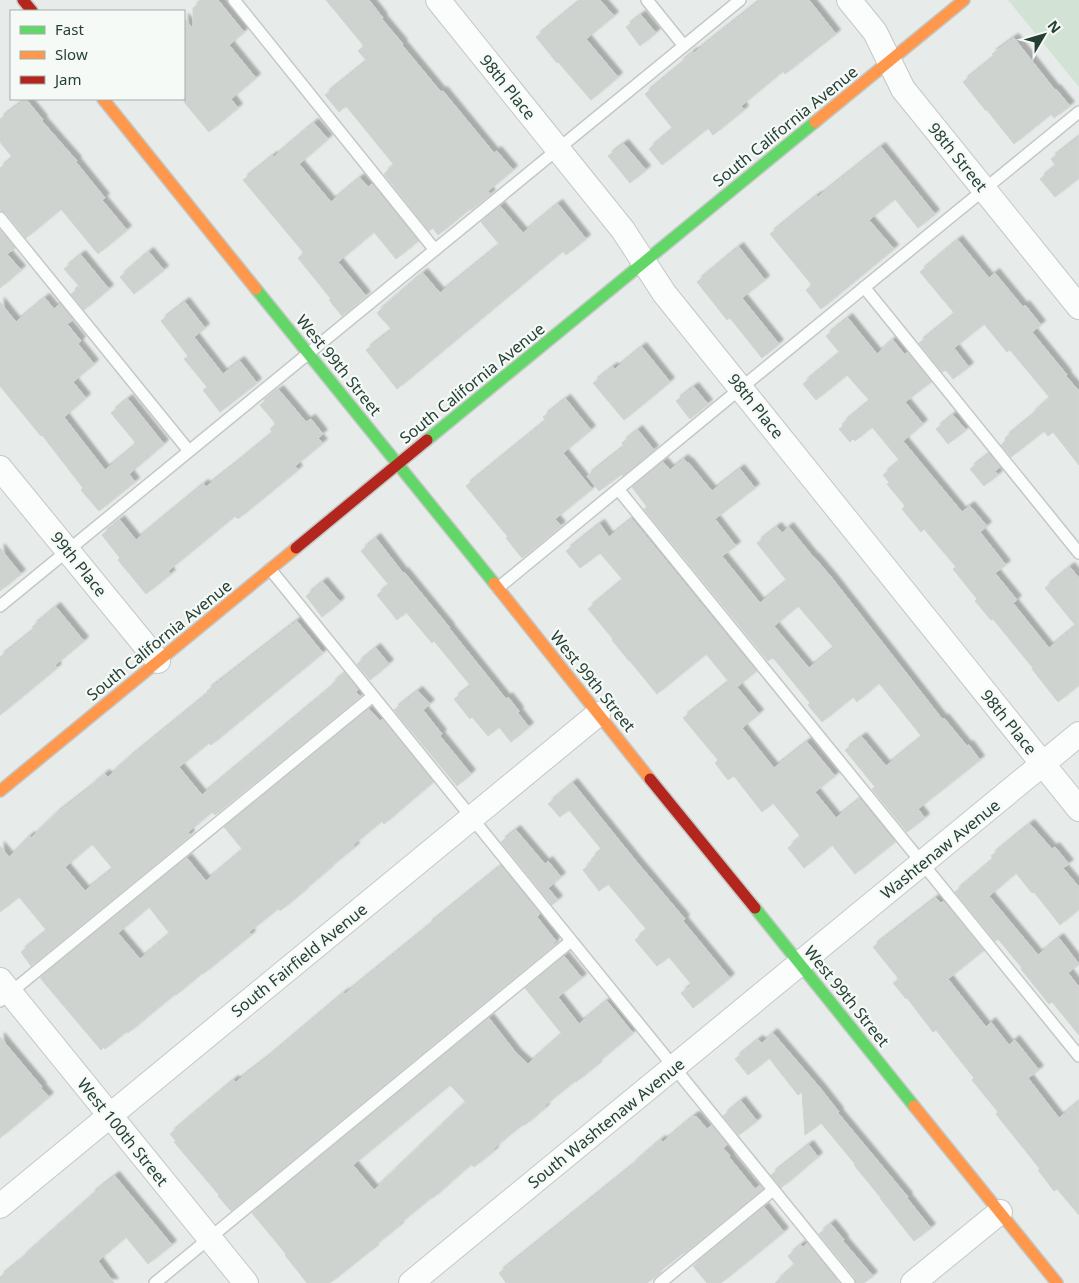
<svg xmlns="http://www.w3.org/2000/svg" width="1079" height="1283" font-family="'Noto Sans',sans-serif">
	<style>
		.green { fill: #d2e3d5 }
		.building { fill: #ced3d0; stroke: #d0d4d2; fill-rule: evenodd; filter: url(#shadow) }
		.lines { fill: none; stroke-linecap: round; stroke-linejoin: round }
		.lane-casing { stroke: #c4c8c6; stroke-width: 14 }
		.street-casing { stroke: #c4c8c6; stroke-width: 26 }
		.fast-casing { stroke: #c3c9c6; stroke-width: 14 }
		.slow-casing { stroke: #c3c9c6; stroke-width: 14 }
		.jam-casing { stroke: #c3c9c6; stroke-width: 14 }
		.lane { stroke: #fbfcfc; stroke-width: 11 }
		.street { stroke: #fbfcfc; stroke-width: 24 }
		.fast { stroke: #63d668; stroke-width: 11 }
		.slow { stroke: #ff974d; stroke-width: 11 }
		.jam { stroke: #b3261e; stroke-width: 11 }
		.labels { text-anchor: middle; dominant-baseline: central; stroke-width: 4.5; stroke-linejoin: round; paint-order: stroke }
		.street-label { font-size: 16px; fill: #253f35; stroke: #f6faf7 }
	</style>
	<defs>
		<filter id="shadow"><feDropShadow dx="4.5" dy="-4.5" stdDeviation="1" flood-color="#0004"/></filter>
	</defs>
	<rect width="100%" height="100%" fill="#e7ebe9"/>
	<path class="green" d="M1008 0H1079V87Z"/>
	<path class="building" d="M203 0H218L244 32 229 45 256 78 231 99 238 108 209 132 184 102V18L193 29V8Z
		M326 0H369L383 18 382 19 403 44 402 45 441 92 443 91 494 153 497 151 513 170 488 191 491 194 471 210 470 209 438 235 433 228 429 231 384 174 394 165 346 106 339 112 325 95 367 61 358 51 364 46Z
		M581 0H600L614 16 586 39 618 77 591 100 558 62 557 63 536 37Z
		M761 0H809L836 34 785 74 783 71 741 106 744 110 713 135 708 128 662 165 649 149 673 129 645 94 680 65 679 64 693 52 694 53Z
		M641 15 656 33 640 46 626 27Z
		M1014 38 1055 90 1056 89 1070 106 1054 118 1051 114 1014 144 987 110 986 111 963 82 994 57 992 54Z
		M26 99 43 120 42 121 77 161 76 162 105 198 102 200 127 230 98 254 61 209 26 238 6 213 0 211V168L13 158 0 142V119Z
		M314 123 328 139 299 164 331 202 360 178 368 187 372 184 418 241 396 259 374 232 338 262 366 296 342 316 329 300 331 299 298 258 304 253 243 180 273 156 274 157Z
		M1079 137V178L1055 197 1040 179 1056 166 1051 159Z
		M624 144 646 170 630 183 608 156Z
		M881 147 935 214 918 228 895 199 869 220 894 249 821 309 806 290 812 285 770 234 817 196 818 197Z
		M558 204 586 239 566 255 563 251 397 389 366 350 392 330 377 313 423 273 440 293 497 247 499 244 481 222 500 206 523 233Z
		M0 230 15 248 7 254 21 270 0 288Z
		M958 240 989 278 995 273 1023 307 1025 305 1041 325 1032 332 1067 375 1066 376 1079 391V465L1053 432 1048 436 1044 431 1011 457 1001 445 1006 440 1005 438 1032 416 1031 415 1050 398 1010 350 1007 352 984 324 954 348 969 367 953 379 946 370 942 372 919 343 955 314 920 272Z
		M739 247 765 280 742 298 779 344 762 358 730 318 727 320 697 282Z
		M149 252 164 270 134 294 120 277Z
		M81 255 109 289 84 310 71 294 80 287 64 269Z
		M45 298 54 309 60 304 73 320 67 324 81 341 78 344 94 364 73 382 86 398 64 417 105 470 136 445 134 443 135 442 111 413 128 399 164 444 129 474 135 482 99 511 81 490 83 488 42 435 41 436 0 386V302L16 322Z
		M185 302 205 328 194 337 223 374 240 361 257 383 220 412 203 390 207 387 184 359 188 356 161 321Z
		M848 318 877 354 893 340 905 355 907 352 931 382 905 402 923 424 903 441 962 512 970 506 987 526 980 532 1006 565 995 573 1017 600 1013 603 1049 648 1076 626 1045 588 1070 567 1079 578V685L1058 702 1032 669 1033 668 993 619 991 620 975 601 977 599 953 569 956 567 924 529 921 532 902 509 905 506 887 484 889 482 883 475 900 461 872 427 855 441 853 439 850 442 839 429 843 426 842 424 870 401 847 375 816 400 803 384 840 353 826 336Z
		M642 347 670 382 624 420 593 383 613 367 615 369Z
		M694 387 708 404 690 419 676 401Z
		M279 390 306 422 311 419 323 434 318 438 323 443 295 466 298 470 238 519 235 516 168 571 171 574 146 594 118 560 120 558 102 535 120 520 136 540 204 484 206 487 234 465 273 433 270 429 276 424 260 405Z
		M566 399 591 430 563 453 592 489 555 519 561 526 522 558 506 538 508 537 466 486 546 421 543 417Z
		M953 415 966 430 948 444 936 429Z
		M638 430 654 450 623 476 622 474 599 491 587 476 624 447 622 443Z
		M989 454 1000 467 995 471 998 475 984 486 970 469Z
		M684 459 687 463 688 462 712 491 740 469 755 488 715 519 736 546 722 556 760 603 787 581 757 543 777 527 782 533 789 527 814 558H815L832 578 943 720 944 718 967 746 969 745 980 760 918 809 925 818 907 832 872 789 875 787 845 750 862 737 886 766 922 737 879 683 857 702 853 697 822 722 808 705 810 703 775 660 772 658 768 661 644 509 647 507 632 487 663 462 670 470ZM798 606 834 648 809 668 774 626Z
		M632 519 756 671 737 687 759 714 742 728 774 768 807 742 835 776 815 792 836 818 860 799 895 842 855 874 832 845 804 868 788 848 801 837 773 803 762 812 734 776 728 780 715 763 718 760 683 718 729 682 706 654 657 694 629 660V661L612 640 613 639 588 609 623 580 600 553 580 568 566 551 600 524 609 537Z
		M376 538 403 573 404 572 450 628H449L506 699 508 697 519 711 518 713 529 727 511 742 499 727 488 736 472 717 470 719 454 699 471 686 434 641 432 643 406 612 397 620 377 595 389 585 361 551Z
		M0 548 21 574 0 591Z
		M323 582 340 602 322 617 306 596Z
		M56 607 84 641 55 665 57 668 0 715V657L34 630 32 627Z
		M297 621 323 653 211 745 209 743 179 767 202 795 333 686 331 685 345 673 358 690 356 692 360 697 215 815 212 812 188 832 190 835 178 846 31 966 21 952 47 931 19 897 0 912V846L9 857 30 836 31 838 56 814 87 790 105 774 108 777 128 759 209 693 207 691ZM92 844 113 869 85 891 65 867Z
		M376 648 389 664 370 680 357 664Z
		M418 691 430 704 423 710 442 734 440 736 471 774 457 786 394 710Z
		M369 709 380 721 382 719 433 782 384 824 382 821 353 845 355 847 328 869V870L303 891V892L280 911 279 908 249 932 251 935 229 953 203 974 202 973 176 995 175 994 128 1033 127 1031 105 1049 104 1047 101 1050 41 979V977L187 858 206 881 243 850 224 827ZM149 907 170 934 140 959 118 933Z
		M573 783 636 861 685 919 683 921 730 978 693 1008 681 993 692 985 669 957 657 966 635 940 647 930 608 884 599 891 583 870 593 861 591 859 602 850 569 810 560 817 548 804Z
		M1030 824 1052 849 1055 847 1069 864 1063 868 1079 887V909L1060 925 1034 892 1032 893 1016 873 989 896 1038 955 1059 938 1079 964 1068 973 1079 987V1035L1052 1002 1049 1004 1021 969 1022 968 998 939 995 941 955 892 994 859 991 856Z
		M516 830 545 864 548 861 561 877 548 888 558 900 552 905 501 842Z
		M501 866 540 914 537 917 556 941 553 944 554 945 231 1211 218 1196 219 1195 174 1142 176 1141 170 1134 234 1080 236 1082 267 1058 344 993 345 994 429 926 428 925Z
		M936 898 941 903 943 901 984 950 948 979 986 1027 991 1022 1009 1045 1015 1040 1039 1070 1028 1078 1059 1118 1079 1102V1215L1057 1189 1054 1191 1038 1170 1040 1169 996 1114 998 1112 972 1080 974 1078 936 1030 933 1032 907 998 906 999 893 983 899 979 873 947Z
		M564 956 582 978 558 997 579 1024 607 1001 633 1033 596 1064 597 1065 576 1082 575 1081 544 1106 545 1108 525 1125 524 1124 507 1137 493 1149 494 1151 474 1167 471 1164 433 1198 432 1197 398 1225 399 1226 373 1247 374 1248 330 1283H307L285 1255 286 1254 252 1213 489 1018 517 1054 528 1064 562 1034 525 988ZM450 1085 466 1102 374 1190 353 1165Z
		M773 1033 821 1089 839 1112 838 1113 908 1197 907 1198 931 1228 914 1241 880 1198H881L854 1165 855 1164 821 1123 805 1135 802 1092 798 1095 769 1058 748 1075 735 1059 758 1040 762 1043Z
		M0 1037 42 1087 41 1088 49 1097 0 1138Z
		M741 1101 757 1121 739 1135 723 1116Z
		M694 1116 695 1117 696 1116 707 1129 712 1125 727 1145 723 1148 730 1156 729 1157 755 1189 760 1185 763 1189 683 1254V1253L655 1275 656 1276 647 1283H506L499 1273 632 1166V1165L661 1140 663 1142Z
		M809 1145 818 1157 781 1188 771 1175Z
		M115 1176 172 1245 148 1264 126 1237 98 1261 114 1283H0V1277L21 1260 23 1257 92 1196 91 1195Z
		M764 1207 784 1232 721 1283H707L693 1266Z
		M831 1224 844 1240 843 1241 873 1276 864 1283H856L855 1278 819 1234Z
		M807 1243 839 1283H775L795 1265 788 1256 801 1245 803 1247Z"/>
	<g class="lines">
		<g class="lane-casing">
			<path id="lane" d="M234 0 435 250
				M647 0 684 46
				M0 218 189 451
				M864 287 1079 553
				M618 489 1079 1056
				M270 569 849 1283
				M498 588 741 388 1079 112
				M0 606 740 0
				M0 1001 373 696
				M155 1283 571 941
				M660 1283 773 1190"/>
		</g>
		<g class="street-casing">
			<path id="street" d="M438 0 623 230 664 293 1079 809
				M849 0 875 32 903 89 1079 307
				M0 468 158 661
				M0 980 246 1283
				M0 1206 598 714
				M411 1283 1079 734
				M913 1283 1000 1212"/>
		</g>
		<g class="fast-casing">
			<path id="fast" d="M256 289 494 583
				M427 440 815 122
				M755 908 914 1106"/>
		</g>
		<g class="slow-casing">
			<path id="slow" d="M103 99 256 289
				M815 122 964 0
				M494 583 650 779
				M0 791 296 548
				M914 1106 1057 1283"/>
		</g>
		<g class="jam-casing">
			<path id="jam" d="M23 0 32 11
				M296 548 427 440
				M650 779 755 908"/>
		</g>
		<use href="#lane" class="lane"/>
		<use href="#street" class="street"/>
		<use href="#fast" class="fast"/>
		<use href="#slow" class="slow"/>
		<use href="#jam" class="jam"/>
	</g>
	<g class="labels">
		<g class="street-label">
			<text transform="translate(508 87) rotate(51)">98th Place</text>
			<text transform="translate(785 126) rotate(-39)">South California Avenue</text>
			<text transform="translate(958 157) rotate(51)">98th Street</text>
			<text transform="translate(339 365) rotate(51)">West 99th Street</text>
			<text transform="translate(472 383) rotate(-39)">South California Avenue</text>
			<text transform="translate(756 406) rotate(51)">98th Place</text>
			<text transform="translate(79 564) rotate(51)">99th Place</text>
			<text transform="translate(159 640) rotate(-39)">South California Avenue</text>
			<text transform="translate(593 681) rotate(51)">West 99th Street</text>
			<text transform="translate(1009 722) rotate(51)">98th Place</text>
			<text transform="translate(940 849) rotate(-39)">Washtenaw Avenue</text>
			<text transform="translate(299 960) rotate(-39)">South Fairfield Avenue</text>
			<text transform="translate(847 996) rotate(51)">West 99th Street</text>
			<text transform="translate(606 1123) rotate(-39)">South Washtenaw Avenue</text>
			<text transform="translate(123 1132) rotate(51)">West 100th Street</text>
		</g>
	</g>
	<rect x="10" y="10" width="175" height="90" fill="#f6faf7" stroke="#a2afa9"/>
	<rect x="20" y="26" width="25" height="8" fill="#63d668" stroke="#a2afa9"/>
	<text x="55" y="35" font-size="15" fill="#253f35">Fast</text>
	<rect x="20" y="51" width="25" height="8" fill="#ff974d" stroke="#a2afa9"/>
	<text x="55" y="60" font-size="15" fill="#253f35">Slow</text>
	<rect x="20" y="76" width="25" height="8" fill="#b3261e" stroke="#a2afa9"/>
	<text x="55" y="85" font-size="15" fill="#253f35">Jam</text>
	<g transform="translate(1044 35) rotate(52)" stroke="#f6faf7" stroke-width="4" paint-order="stroke">
	<path d="M0-4L9 19L0 12L-9 19Z" fill="#253f35"/>
	<text y="-8" font-size="14" font-weight="bold" text-anchor="middle" fill="#253f35">N</text>
	</g>
</svg>
